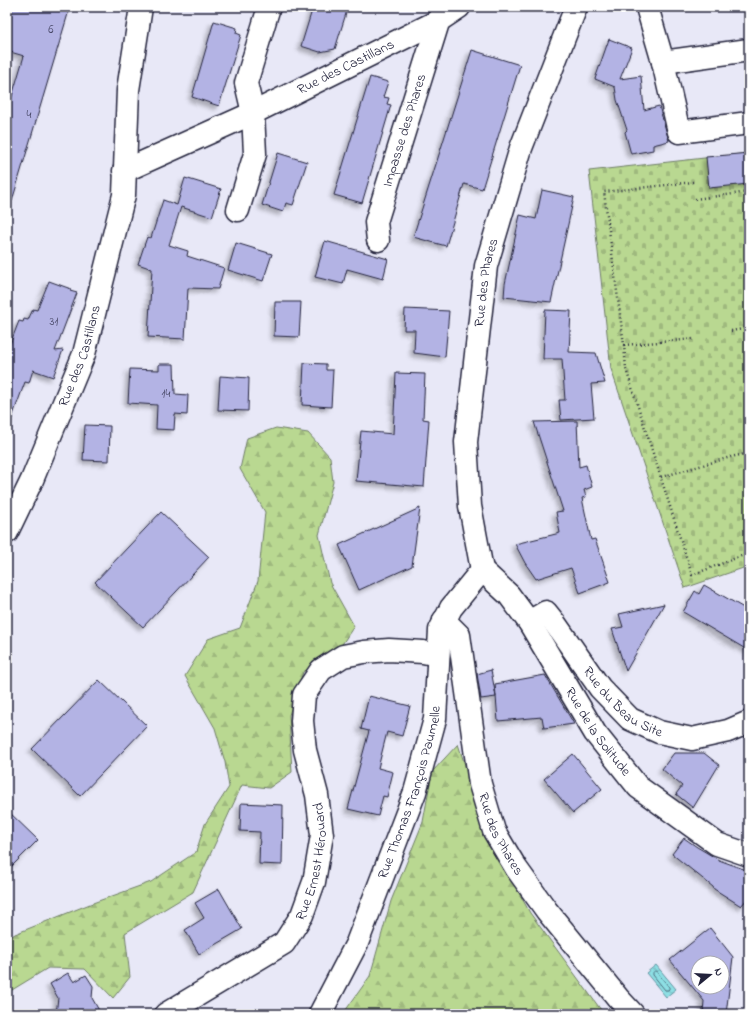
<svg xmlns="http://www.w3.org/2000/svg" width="756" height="1021" font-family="'Indie Flower',sans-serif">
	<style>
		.forest { fill: url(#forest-firs); stroke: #6e7d66 }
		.cemetery { fill: url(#cemetery-stones); stroke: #6e7d66 }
		.water { fill: url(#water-ripples); stroke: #6293a0 }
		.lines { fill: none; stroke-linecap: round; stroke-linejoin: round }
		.shore { stroke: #4d6e7f; stroke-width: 1 }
		.building { fill: #b3b3e4; stroke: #22223b; fill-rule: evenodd; filter: url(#shadow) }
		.street-casing { stroke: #22223b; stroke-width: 25 }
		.path { stroke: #22223b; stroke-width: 2.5; stroke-dasharray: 1 3; stroke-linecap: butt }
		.street { stroke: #fff; stroke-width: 22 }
		.labels { text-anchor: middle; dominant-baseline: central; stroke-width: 3; stroke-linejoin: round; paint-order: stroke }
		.number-label { font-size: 12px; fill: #464665 }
		.street-label { font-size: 14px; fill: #22223b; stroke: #fff }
	</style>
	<defs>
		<pattern id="forest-firs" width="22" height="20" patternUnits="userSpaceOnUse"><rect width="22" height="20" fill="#b9d891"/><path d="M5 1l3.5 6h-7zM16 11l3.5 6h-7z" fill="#9fb97e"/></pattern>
		<pattern id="cemetery-stones" width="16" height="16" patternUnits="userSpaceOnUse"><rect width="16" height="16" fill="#b9d891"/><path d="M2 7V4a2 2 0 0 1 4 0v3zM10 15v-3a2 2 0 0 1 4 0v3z" fill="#9fb97e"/></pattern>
		<pattern id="water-ripples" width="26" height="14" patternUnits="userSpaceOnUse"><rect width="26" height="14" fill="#8ddfe4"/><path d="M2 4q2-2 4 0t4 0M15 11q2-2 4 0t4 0" fill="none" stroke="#79bfc4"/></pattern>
		<filter id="shadow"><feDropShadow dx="-3.5" dy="3.5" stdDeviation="2" flood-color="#0004"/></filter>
	</defs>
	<rect width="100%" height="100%" fill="#e8e8f7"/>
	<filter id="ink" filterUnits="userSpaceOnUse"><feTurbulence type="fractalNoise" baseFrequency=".025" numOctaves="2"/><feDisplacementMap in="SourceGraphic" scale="8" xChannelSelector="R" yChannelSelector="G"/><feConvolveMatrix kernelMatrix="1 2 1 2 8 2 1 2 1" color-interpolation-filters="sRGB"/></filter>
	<g filter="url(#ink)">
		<path class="forest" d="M276 428 308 433 330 457 333 482 319 535 330 583 354 626 337 652 303 672 289 715 292 772 269 788 242 785 193 892 125 933 130 977 113 998 85 969 48 968 7 993V939L15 934 90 904 151 882 196 852 205 824 229 787 225 762 215 728 185 676 208 639 240 628 258 581 265 512 240 469 247 438Z
			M458 744 489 838 530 913 604 1014H343L370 976 391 901 423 822 432 772Z"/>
		<path class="cemetery" d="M749 153V566L685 588 611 369 589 171Z"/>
		<path class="water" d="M656 965 676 989 666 997 646 973Z"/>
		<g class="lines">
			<path class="shore" d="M655 971 657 972 669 987V989L668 990H665L653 975V973Z"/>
		</g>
		<path class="building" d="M7 7H70L12 201H7V113L24 56 7 51Z
			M313 7H348L335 49 320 52 301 46Z
			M214 21 237 28 236 33 241 35 219 106 192 97Z
			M609 39 632 48 620 79 641 76 644 110 659 106 669 141 653 145V150L631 154 625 132 627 130 617 100 615 87 595 79Z
			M472 50 520 65 482 189 464 184 446 246 413 237Z
			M370 77 388 82 383 97 389 98 387 104 391 105 362 203 334 195Z
			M278 153 307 162 293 205 286 203 283 212 262 205Z
			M749 153V184L709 188 706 157Z
			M185 178 221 189 212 217 181 207 169 245 188 251 187 256 224 268 218 289 188 288 185 339 148 337 152 269 138 264 147 237 151 238 163 200 177 205Z
			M542 190 574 197 551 302 504 297 505 284 520 215 536 219Z
			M325 241 388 259 383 279 347 269 343 284 315 277Z
			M236 243 272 254 263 281 228 270Z
			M49 281 71 289 70 291 77 293 55 351 63 350 53 377 33 370 29 383 25 382 9 426 7 425V352L19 321 23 322 24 319 28 320 33 309 37 310Z
			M275 302H301L299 337 274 336Z
			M405 309 449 311 445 357 414 353 415 330H404Z
			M545 310 571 311 569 352 596 353 605 383 591 384 594 418 561 420 559 400H565L562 359H543Z
			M304 363 326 364V370H333L331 407 302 405Z
			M159 364H174L175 394 188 395 187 415 175 414 174 430 156 429 157 405 128 403 130 369 159 370Z
			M396 373 425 374 423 419 429 420 424 487 356 481 361 431 393 434Z
			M220 376 249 378 248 411 218 410Z
			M577 421 579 467 586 465 592 487 584 490 586 497 582 498 591 540 595 539 610 582 580 593 571 568 536 579 525 563 515 544 560 533 556 512 563 511 534 422Z
			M85 425 110 426 109 461 83 460Z
			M420 508 412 566 359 590 339 545Z
			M161 512 209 557 143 627 95 582Z
			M704 585 749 611V651L683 612 695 591 699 594Z
			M664 604 626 671 612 629 623 627 619 614Z
			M491 670 496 697 481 699 477 674Z
			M545 675 574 724 544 728 542 717 498 721 495 684Z
			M99 680 147 726 80 796 32 749Z
			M369 696 410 706 402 736 387 732 378 768 393 772 387 797 383 796 378 816 348 809 369 731 361 729Z
			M674 753H704L719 765 693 808 676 794 682 786 662 769Z
			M573 754 602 789 573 813 544 779Z
			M241 803 283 805 282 865 259 864 260 832 240 831Z
			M7 810 38 840 7 871Z
			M684 838 697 847 719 860 749 871V897L741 906 714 889 713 887 672 854Z
			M219 889 242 929 199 954 185 930 204 918 195 903Z
			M710 928 733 957 726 1014H703L704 1001 670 960ZM698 963H722V987H698Z
			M68 973 74 982 86 975 93 986 92 998 101 1014H56L58 998 50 984Z"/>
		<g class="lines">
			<g class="street-casing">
				<g id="street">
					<path d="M647 7 663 62 749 50"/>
					<path d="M663 62 679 132 749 123"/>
					<path id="s1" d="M124 171 253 113 438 21 459 7"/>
					<path d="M238 210 255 154 253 113 246 83 269 7"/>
					<path id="s2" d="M378 240 376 222 441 13"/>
					<path id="s3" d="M7 532 32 480 84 354 124 195 128 90 141 7"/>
					<path id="s4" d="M482 570 470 506 466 442 486 266 521 148 576 7"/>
					<path id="s5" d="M482 570 509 595 529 622 595 733 638 787 717 844 749 855"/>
					<path id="s6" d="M444 620 459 635 480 784 494 831 516 868 547 911 618 998 633 1014"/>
					<path id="s7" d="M529 622 546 612 554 622 600 688 630 719 659 732 692 739 728 731 749 722"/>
					<path id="s8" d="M166 1014 284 943 302 915 314 882 322 835 317 795 305 750 302 721 304 695 321 670 343 656 364 652 389 650 423 652 438 655"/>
					<path id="s9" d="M320 1014 357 943 415 792 435 719 440 630 451 608 482 570"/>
				</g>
			</g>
			<path class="path" d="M693 182 604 192 624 345 626 369 692 575 749 553
				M695 199 749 192
				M731 331 749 328
				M624 345 694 339
				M661 477 731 457 749 453"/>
			<use href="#street" class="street"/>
		</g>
	</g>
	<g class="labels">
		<g class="number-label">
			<text x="51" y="30">6</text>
			<text x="29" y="115">4</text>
			<text x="54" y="322">31</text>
			<text x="166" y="394">14</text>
		</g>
		<g class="street-label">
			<text stroke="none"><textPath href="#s1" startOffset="245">Rue des Castillans</textPath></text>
			<text stroke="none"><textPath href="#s2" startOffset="114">Impasse des Phares</textPath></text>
			<text stroke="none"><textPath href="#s4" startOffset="290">Rue des Phares</textPath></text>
			<text stroke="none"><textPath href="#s3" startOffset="191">Rue des Castillans</textPath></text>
			<text stroke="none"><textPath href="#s7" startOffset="140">Rue du Beau Site</textPath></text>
			<text stroke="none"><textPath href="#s5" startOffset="200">Rue de la Solitude</textPath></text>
			<text stroke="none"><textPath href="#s9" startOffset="240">Rue Thomas François Paumelle</textPath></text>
			<text stroke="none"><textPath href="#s6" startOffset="226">Rue des Phares</textPath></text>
			<text stroke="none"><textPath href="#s8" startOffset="226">Rue Ernest Hérouard</textPath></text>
		</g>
	</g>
	<rect width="756" height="1021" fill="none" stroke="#fff" stroke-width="24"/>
	<rect x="12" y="12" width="732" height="997" fill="none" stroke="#22223b" stroke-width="1.5" filter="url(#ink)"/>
	<g transform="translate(710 975) rotate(72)"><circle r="19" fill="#ffffff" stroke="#a7a7b1"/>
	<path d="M0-3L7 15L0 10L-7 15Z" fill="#22223b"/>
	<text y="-6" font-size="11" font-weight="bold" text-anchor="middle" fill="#22223b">N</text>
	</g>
</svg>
